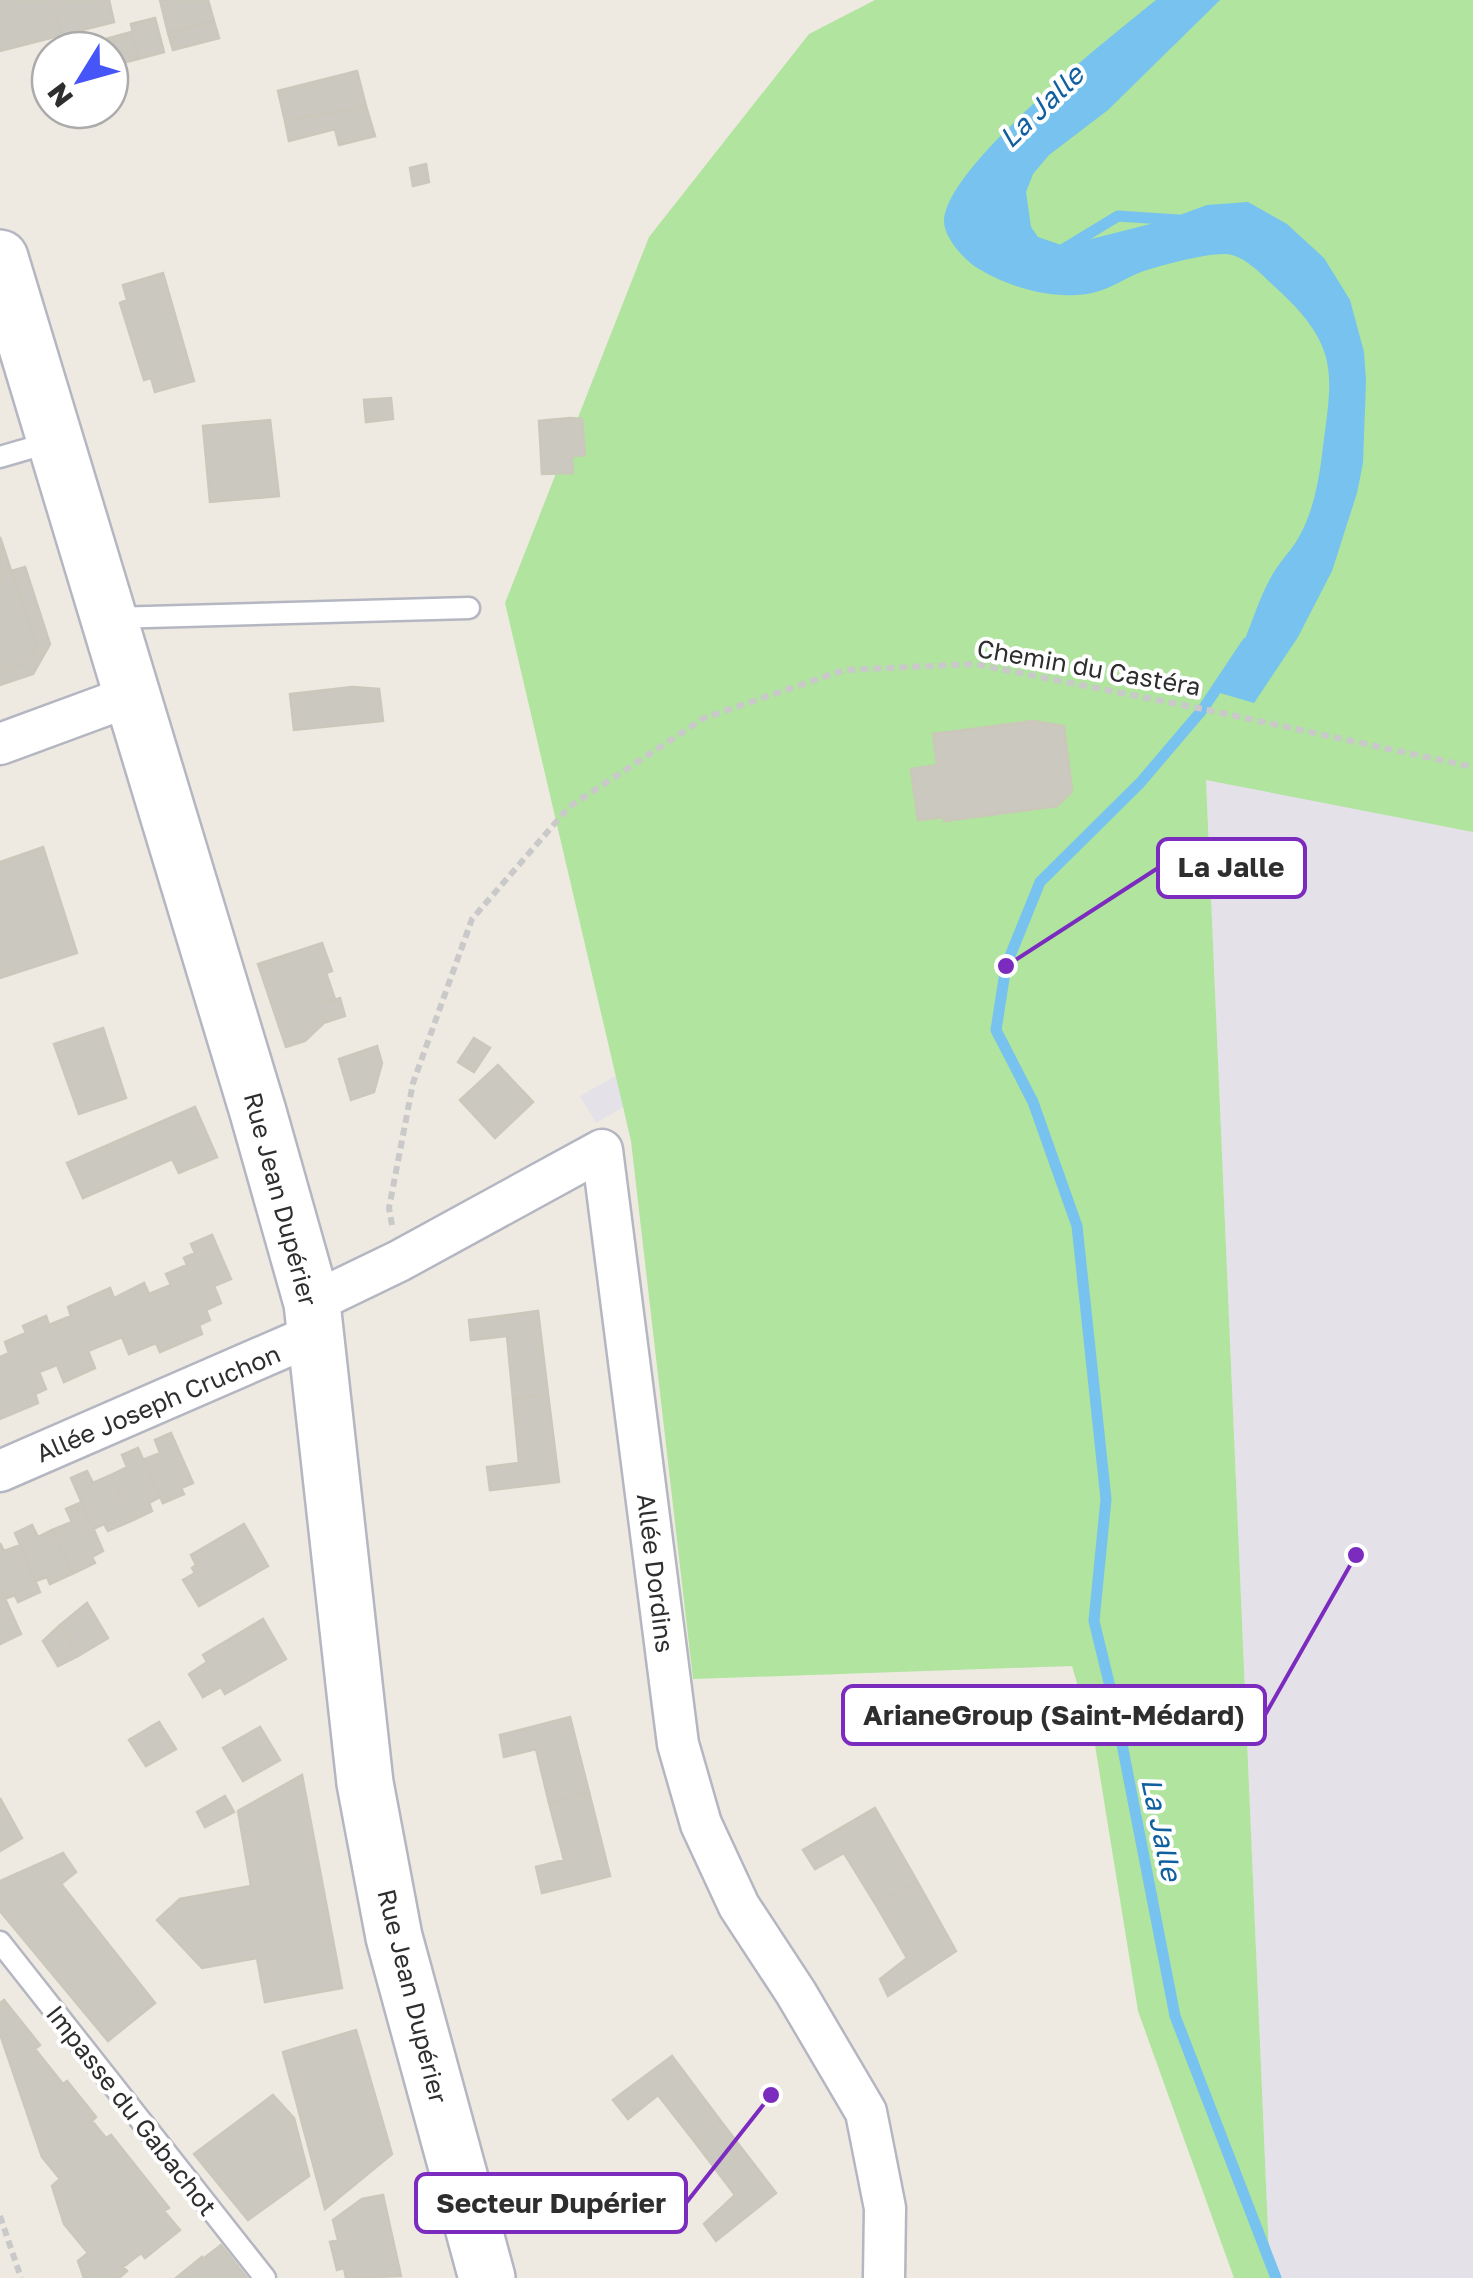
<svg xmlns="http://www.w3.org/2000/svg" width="1473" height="2278" font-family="'Golos Text',sans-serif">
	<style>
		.industrial { fill: #e4e1e8 }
		.green { fill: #b0e49f }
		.water { fill: #77c2ee }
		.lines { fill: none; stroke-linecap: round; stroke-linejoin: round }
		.stream { stroke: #77c2ee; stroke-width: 11 }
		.building { fill: #cbc8bf; stroke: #cbc7ba; stroke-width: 2.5 }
		.lane-casing { stroke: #b4b6c1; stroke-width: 25 }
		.street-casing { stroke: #b4b6c1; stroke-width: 45 }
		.secondary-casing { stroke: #b4b6c1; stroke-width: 60 }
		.path { stroke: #c9c9c9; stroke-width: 6; stroke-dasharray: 8 5; stroke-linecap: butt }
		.lane { stroke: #fff; stroke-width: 20 }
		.street { stroke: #fff; stroke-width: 40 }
		.secondary { stroke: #fff; stroke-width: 55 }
		.labels { text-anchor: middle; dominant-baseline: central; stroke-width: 8; stroke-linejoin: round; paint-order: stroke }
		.street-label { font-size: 25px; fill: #2e2e2e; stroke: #fff }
		.water-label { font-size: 28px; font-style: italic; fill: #1060a0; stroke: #fff }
		.leader { fill: none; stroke: #7b2cbf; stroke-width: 4 }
		.callout-dot { fill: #7b2cbf; stroke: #fff; stroke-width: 4 }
		.callout { fill: #fff; stroke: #7b2cbf; stroke-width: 4 }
		.callout-label { font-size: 28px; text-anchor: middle; font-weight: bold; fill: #2e2e2e }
	</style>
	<rect width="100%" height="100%" fill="#efeae1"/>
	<path class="industrial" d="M1206 779 1473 832V2278H1270Z
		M617 1075 632 1102 596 1123 580 1096Z"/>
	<path class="green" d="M875 0H1473V832L1206 780 1270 2278H1234L1138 2011 1095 1745 1072 1666 693 1679 631 1141 505 603 649 237 809 34Z"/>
	<path class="water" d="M1156 0H1220L1108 110 1049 155 1033 174 1026 192 1031 227 1038 237 1064 246 1166 220 1207 205 1248 202 1287 224 1324 258 1350 300 1364 352 1366 381 1363 463 1357 493 1332 571 1298 637 1254 703 1210 690C1245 662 1249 617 1270 579 1277 565 1288 554 1296 542 1311 518 1317 490 1321 463 1331 377 1345 350 1274 286 1263 276 1248 259 1232 255 1215 250 1154 267 1136 274 1121 281 1103 292 1087 294 1050 299 1011 288 979 269 965 261 945 239 944 222 943 168 1113 35 1156 0Z"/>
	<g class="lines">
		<path class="stream" d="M1062 250 1118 216 1178 220
			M1247 643 1203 709 1140 783 1040 882 1006 966 996 1030 1033 1102 1077 1226 1106 1499 1094 1621 1114 1703 1175 2016 1276 2278"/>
	</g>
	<path class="building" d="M0 0H53L62 35 0 51Z
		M53 0H109L114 22 62 35Z
		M160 0H208L214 21 168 33Z
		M155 18 164 52 138 59 131 24Z
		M214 21 219 38 173 50 168 33Z
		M131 32 138 59 110 66V50H97L95 42Z
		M357 71 366 106 285 121 278 91Z
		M366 106 375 136 339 145 335 129 289 141 285 121Z
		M426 164 429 182 413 186 410 168Z
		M163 273 194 381 155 392 151 378 144 380 120 303 127 300 123 285Z
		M391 398 393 419 366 422 364 400Z
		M570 418 582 419 585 455 572 456 573 473 542 474 539 421Z
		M270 420 279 496 210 502 203 426Z
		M0 537 36 647 30 661 0 671Z
		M25 567 50 644 33 674 0 685V671L30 661 36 647 11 571Z
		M352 687 379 689 383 721 294 730 290 694Z
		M1033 721 1064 726 1072 791 1057 806 944 821V817L918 820 911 769 937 765 933 734Z
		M43 847 77 953 0 978V862Z
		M322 943 332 971 326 973 335 999 318 1005 324 1023 305 1041 286 1047 258 964Z
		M340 998 345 1016 324 1023 318 1005Z
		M103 1028 126 1098 79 1114 54 1044Z
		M474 1038 490 1048 474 1072 458 1062Z
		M377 1046 382 1063 374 1092 351 1100 339 1059Z
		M498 1065 533 1102 495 1138 460 1100Z
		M195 1107 217 1157 179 1173 172 1159 83 1198 67 1163Z
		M212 1235 231 1279 214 1286 221 1303 206 1310 210 1320 199 1325 202 1334 160 1352 156 1343 129 1354 122 1337 88 1351 95 1368 64 1382 57 1365 39 1372 46 1389 35 1394 38 1403 0 1419V1357L9 1353 5 1342 26 1333 23 1326 46 1316 49 1325 71 1316 68 1307 110 1288 114 1298 144 1283 149 1294 171 1285 166 1274 187 1265 184 1258 195 1253 191 1244Z
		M538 1311 548 1394 513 1399 507 1336 471 1340 469 1320Z
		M548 1394 559 1482 490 1490 487 1467 519 1463 513 1399Z
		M171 1433 193 1483 181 1488 184 1494 163 1503 143 1460 160 1453 155 1440Z
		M138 1448 160 1497 149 1503 152 1511 131 1521 111 1475 127 1467 122 1455Z
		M87 1471 93 1483 111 1475 131 1521 108 1531 104 1524 93 1529 71 1478Z
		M82 1502 103 1551 92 1557 95 1563 72 1574 52 1530 72 1522 66 1509Z
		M244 1524 268 1566 199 1606 183 1580 195 1573 192 1568 196 1565 191 1555Z
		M32 1525 38 1537 52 1530 72 1574 50 1584 47 1577 36 1581 15 1533Z
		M0 1543 4 1551 20 1545 40 1592 18 1602 15 1595 5 1599 0 1587Z
		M0 1588 21 1634 0 1644Z
		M87 1603 108 1638 78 1656 60 1625Z
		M263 1619 286 1659 225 1694 221 1687 203 1697 189 1674 207 1662 203 1655Z
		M60 1625 78 1656 58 1666 43 1641Z
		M570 1717 589 1792 549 1803 536 1749 504 1757 500 1735Z
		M159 1722 176 1749 146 1766 129 1740Z
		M260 1727 280 1760 243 1781 223 1748Z
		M302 1775 342 1988 265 2002 257 1958 202 1968 157 1920 180 1899 251 1886 238 1811Z
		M589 1792 610 1876 542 1893 536 1867 564 1860 549 1803Z
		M225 1796 234 1812 205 1827 197 1812Z
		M0 1798 22 1838 0 1851Z
		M875 1808 917 1881 876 1905 844 1853 815 1869 803 1850Z
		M63 1853 76 1872 61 1884 155 2003 108 2041 0 1911V1881Z
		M917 1881 956 1951 888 1996 880 1979 907 1958 876 1905Z
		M4 2000 40 2045 35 2049 63 2084 67 2081 96 2117 92 2121 106 2138 111 2135 169 2208 164 2211 180 2230 145 2258 141 2253 123 2267 127 2271 119 2278H84L78 2261 88 2253 64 2224 52 2186 60 2179 42 2157 0 2034V2003Z
		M356 2030 392 2154 325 2209 283 2052Z
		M672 2056 720 2120 694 2141 658 2095 628 2119 613 2100Z
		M273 2095 294 2118 309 2176 248 2220 194 2154Z
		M720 2120 776 2193 716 2241 704 2224 735 2195 694 2141Z
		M383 2195 401 2276 346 2278 344 2268 337 2270 330 2242 338 2240 333 2220 362 2199Z
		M221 2245 247 2278H176L202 2257 203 2259Z"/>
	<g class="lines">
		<g class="lane-casing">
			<path id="lane" d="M0 457 55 441
				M111 618 469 608
				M0 1942 265 2278"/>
		</g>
		<g class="street-casing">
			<path id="street" d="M0 744 133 695
				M312 1303 399 1261 602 1150 678 1744 701 1824 739 1906 796 1993 866 2112 885 2208 884 2278
				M0 1471 315 1334"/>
		</g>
		<g class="secondary-casing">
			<path id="secondary" d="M0 258 258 1112 312 1303 365 1783 394 1937 487 2278"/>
		</g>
		<path class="path" d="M392 1225 389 1208 413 1083 472 919 569 807 704 718 844 670 974 664 1203 709 1473 767
			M0 2216 21 2278"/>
		<use href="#lane" class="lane"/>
		<use href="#street" class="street"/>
		<use href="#secondary" class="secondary"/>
	</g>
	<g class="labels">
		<g class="street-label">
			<text transform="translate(1089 667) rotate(10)">Chemin du Castéra</text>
			<text transform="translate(281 1199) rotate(75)">Rue Jean Dupérier</text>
			<text transform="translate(158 1403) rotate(-23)">Allée Joseph Cruchon</text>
			<text transform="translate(656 1573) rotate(83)">Allée Dordins</text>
			<text transform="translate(413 1996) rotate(76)">Rue Jean Dupérier</text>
			<text transform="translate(132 2110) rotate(52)">Impasse du Gabachot</text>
		</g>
		<g class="water-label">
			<text transform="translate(1041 106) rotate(-44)">La Jalle</text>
			<text transform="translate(1162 1829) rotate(78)">La Jalle</text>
		</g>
	</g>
	<path class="leader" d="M1006 966L1158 868M1356 1555L1265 1715M771 2095L686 2203"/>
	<g class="callout-dot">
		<circle cx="1006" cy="966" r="10"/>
		<circle cx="1356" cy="1555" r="10"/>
		<circle cx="771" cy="2095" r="10"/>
	</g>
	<g class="callout">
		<rect x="1158" y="839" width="147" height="58" rx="10"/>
		<rect x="843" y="1686" width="422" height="58" rx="10"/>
		<rect x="416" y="2174" width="270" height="58" rx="10"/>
	</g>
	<g class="callout-label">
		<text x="1231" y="877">La Jalle</text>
		<text x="1054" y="1725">ArianeGroup (Saint-Médard)</text>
		<text x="551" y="2213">Secteur Dupérier</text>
	</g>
	<g transform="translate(80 80) rotate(233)"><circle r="48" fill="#ffffff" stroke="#ababab" stroke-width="2.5"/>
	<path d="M0-8L18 38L0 25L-18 38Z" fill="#4655f7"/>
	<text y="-15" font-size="28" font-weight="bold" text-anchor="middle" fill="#2e2e2e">N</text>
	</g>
</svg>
